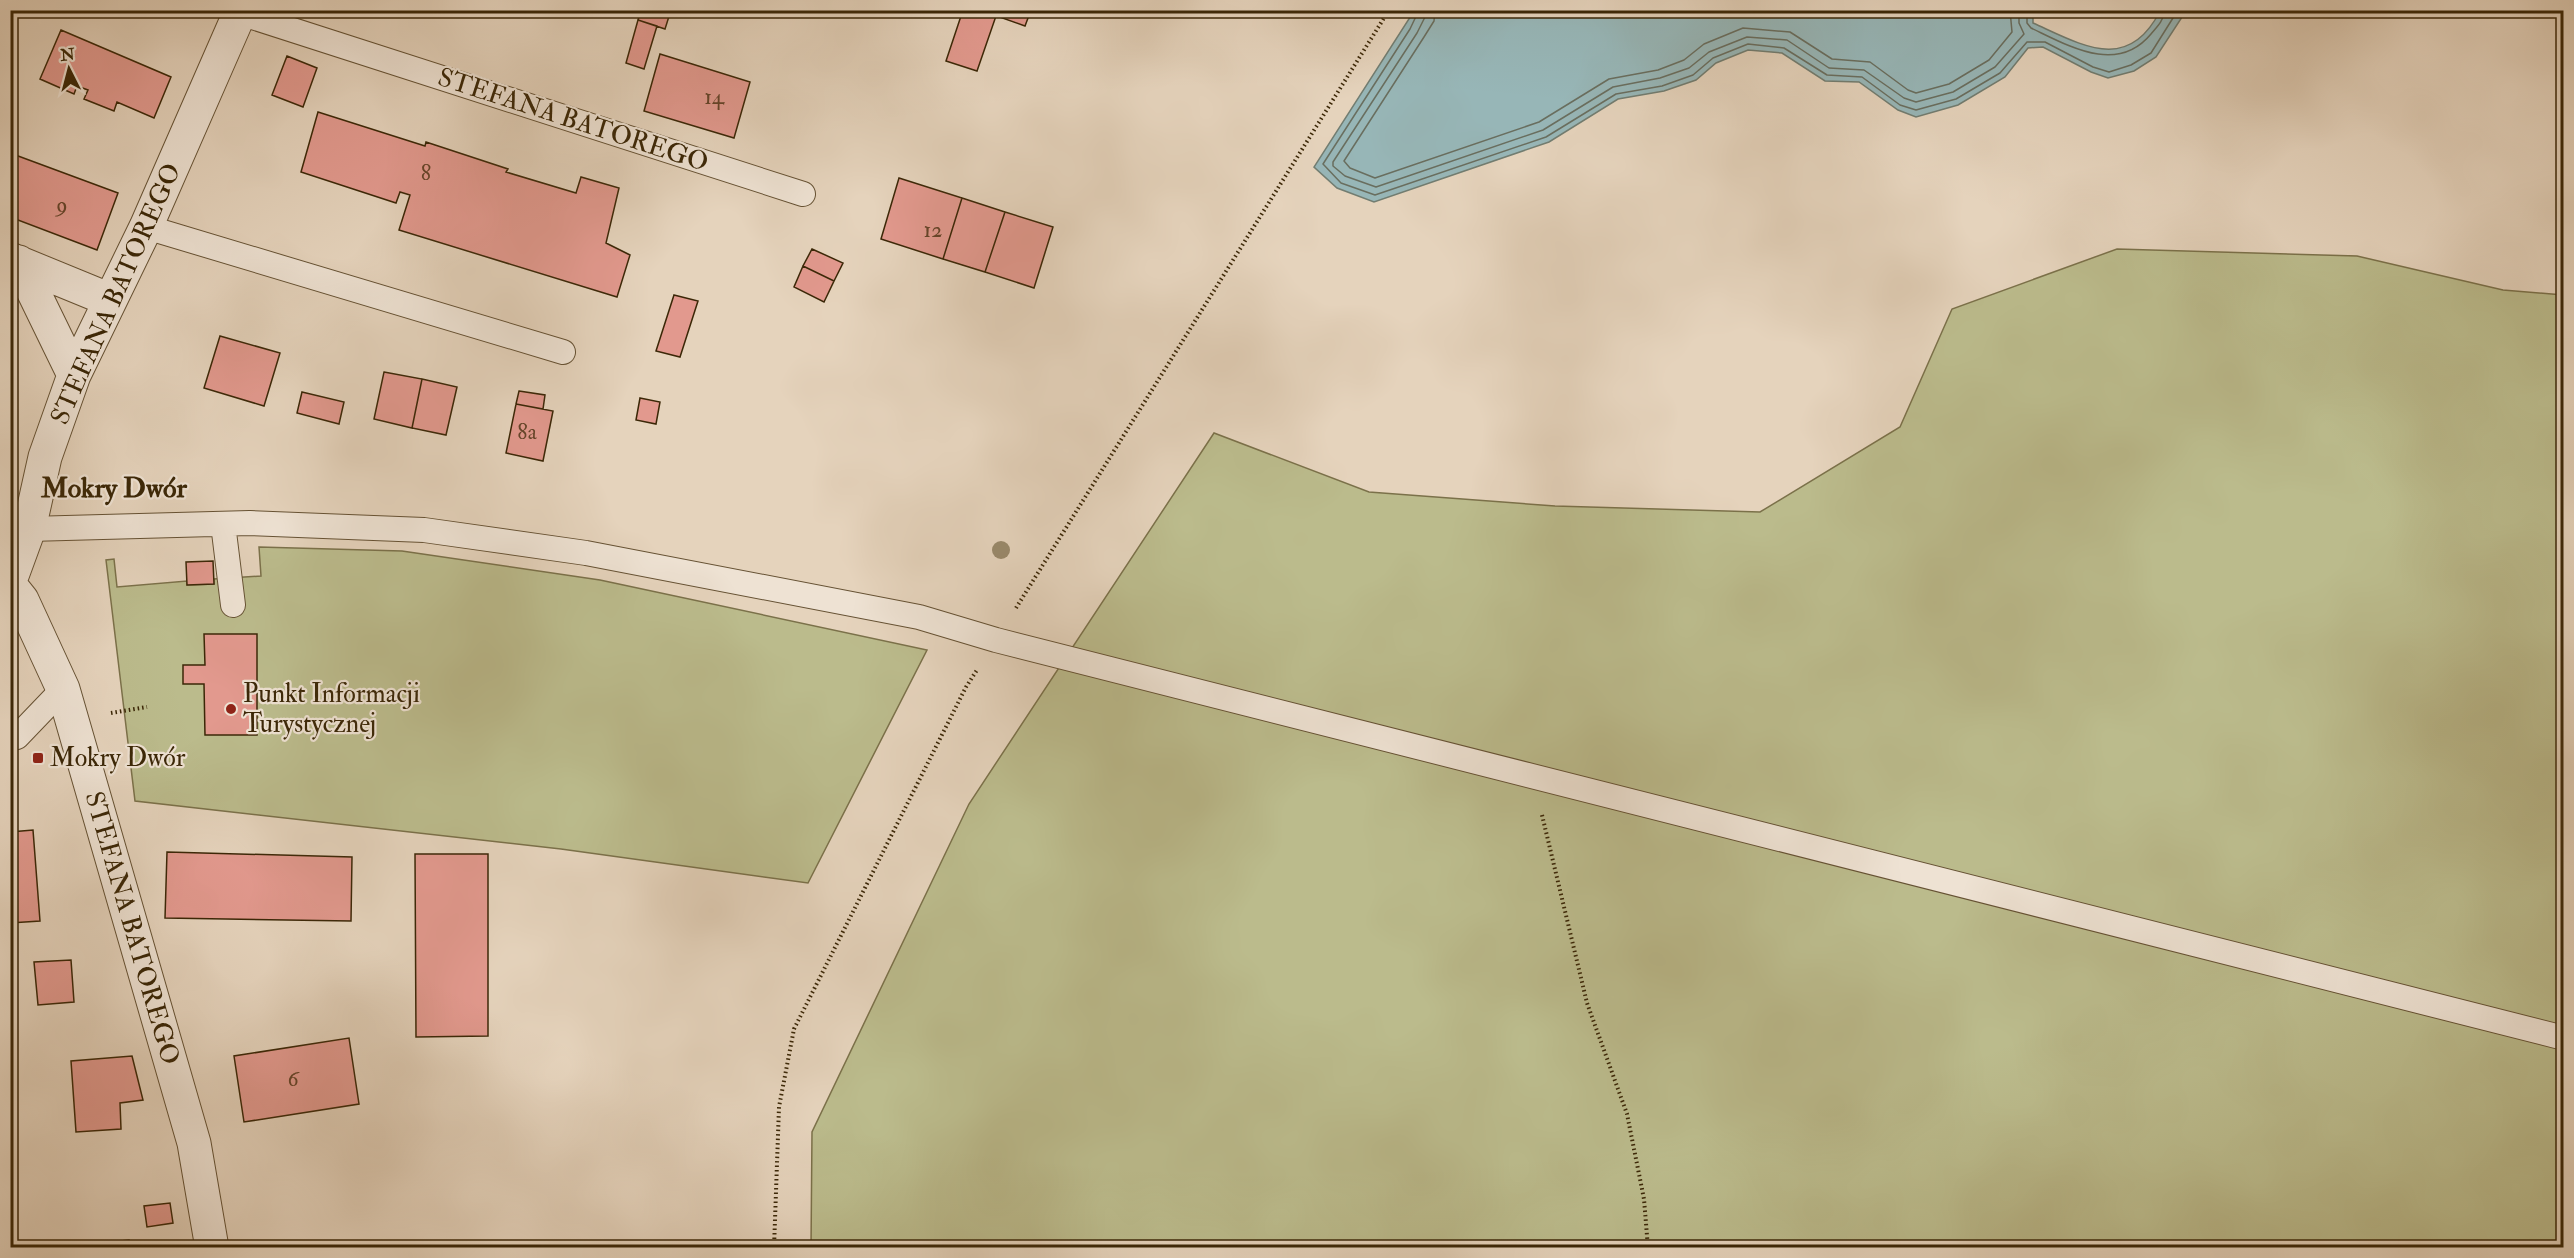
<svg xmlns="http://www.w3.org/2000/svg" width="2574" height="1258" font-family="'IM FELL Double Pica',serif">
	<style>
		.green { fill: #bbbb8c; stroke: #7b714a; stroke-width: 1.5 }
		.water { fill: #97b6b7; stroke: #727d71; stroke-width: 1.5 }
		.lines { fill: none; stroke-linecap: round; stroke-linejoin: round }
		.shore { stroke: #696e5f; stroke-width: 1.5 }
		.building { fill: #e2998e; stroke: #3b2707; stroke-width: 1.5 }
		.service-casing { stroke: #665234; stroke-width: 26 }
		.minor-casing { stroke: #665234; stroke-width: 35 }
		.path { stroke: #3b2707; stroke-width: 4; stroke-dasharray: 1.5 3; stroke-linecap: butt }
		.service { stroke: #eee2d3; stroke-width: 24 }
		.minor { stroke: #eee2d3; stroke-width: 33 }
		.tree { fill: #99896b }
		.poi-dot { fill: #8f2418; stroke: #eee2d3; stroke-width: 2 }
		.labels { text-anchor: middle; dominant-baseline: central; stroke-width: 4.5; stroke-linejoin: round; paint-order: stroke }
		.number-label { font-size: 22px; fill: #654429 }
		.street-label { font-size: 26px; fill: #3b2707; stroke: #eee2d3 }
		.poi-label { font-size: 26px; fill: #3b2707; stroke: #eee2d3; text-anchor: start }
		.quarter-label { font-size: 28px; font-weight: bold; fill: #3b2707; stroke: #eee2d3 }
	</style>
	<rect width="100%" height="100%" fill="#e5d3bc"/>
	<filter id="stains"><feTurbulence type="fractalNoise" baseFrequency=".00333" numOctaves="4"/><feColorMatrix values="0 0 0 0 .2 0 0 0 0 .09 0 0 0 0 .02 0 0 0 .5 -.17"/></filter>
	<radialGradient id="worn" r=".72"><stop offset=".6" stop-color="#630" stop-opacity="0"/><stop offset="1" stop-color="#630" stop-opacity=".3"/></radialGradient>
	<path class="green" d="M2117 249 2357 256 2503 290 2563 295V1247L811 1248 812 1132 969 804 1214 433 1369 492 1555 506 1760 512 1900 427 1952 309Z
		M259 547 402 551 600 580 927 650 808 883 561 849 135 801 106 560 114 559 117 587 187 581V585L214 584V579L261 576Z"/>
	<path class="water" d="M1414 11H2033V23C2082 45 2128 74 2160 11H2186L2156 57 2134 71 2108 78 2091 72 2043 47 2028 48 2005 77 1958 105 1916 117 1898 110 1859 82 1825 81 1782 53 1748 50 1716 63 1696 80 1664 91 1618 99 1549 142 1374 202 1337 188 1314 167Z"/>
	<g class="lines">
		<path class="shore" d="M1419 10 1410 29 1323 164 1341 183 1375 195 1546 137 1616 94 1662 86 1693 75 1713 58 1748 44 1784 48 1827 75 1862 77 1900 105 1916 110 1956 99 2000 73 2027 42H2045L2093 67 2109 72 2131 65 2151 53 2178 10
			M1426 10 1425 17 1417 33 1333 162V166L1345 176 1376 187 1543 130 1613 87 1660 78 1689 68 1709 52 1747 37 1787 40 1829 68 1864 70 1904 98 1916 102 1953 92 1995 67 2024 34 2019 23V10
			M1435 10 1434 21 1424 37 1344 161 1350 168 1375 178 1539 122 1609 79 1658 70 1684 60 1704 44 1743 28 1790 32 1832 59 1870 62 1908 90 1916 93 1949 84 1989 60 2012 32 2010 10
			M2027 10V23L2031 28C2069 46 2117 75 2151 34 2157 27 2164 20 2165 10"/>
	</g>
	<path class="building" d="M641 10H671L665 29 638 20Z
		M963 10H980L996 16 977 71 946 61Z
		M980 10H1031L1025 26Z
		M638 20 657 26 644 69 626 63Z
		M61 30 171 77 154 118 117 102 114 111 84 99 88 90 77 86 74 94 40 79Z
		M660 54 750 82 734 138 644 111Z
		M287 56 317 68 303 107 272 95Z
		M318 112 425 146 426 142 508 169 506 172 576 193 581 177 619 188 606 243 630 255 617 297 399 230 410 195 400 192 396 203 301 172Z
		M10 153 118 193 97 250 10 217Z
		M899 178 962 198 943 259 881 239Z
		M962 198 1005 212 985 272 943 259Z
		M1005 212 1053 227 1034 288 985 272Z
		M812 249 843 263 834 281 803 266Z
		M803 266 834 281 824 302 794 287Z
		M674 295 698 301 680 357 656 351Z
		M220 336 280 353 264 406 204 388Z
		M384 372 422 379 412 428 374 419Z
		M422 379 457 387 446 435 412 428Z
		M519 391 545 395 543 409 516 404Z
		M302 392 344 402 339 424 297 413Z
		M640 398 660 402 656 424 636 420Z
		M516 404 553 411 543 461 506 453Z
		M213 561 214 584 187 585 186 562Z
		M204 634H257V735H205L204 684H183V665H205Z
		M33 830 40 921 10 923V832Z
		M167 852 352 857 351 921 165 918Z
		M415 854H488V1036L416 1037Z
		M71 960 74 1002 38 1005 34 962Z
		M349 1038 359 1104 244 1122 234 1056Z
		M132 1056 143 1100 120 1103 121 1129 76 1132 71 1061Z
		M170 1203 173 1223 147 1227 144 1206Z
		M129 1240 130 1248H81V1245Z"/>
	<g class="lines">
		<g class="service-casing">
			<path id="service" d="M240 13 803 194
				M146 227 563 352
				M223 524 233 605
				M29 529 250 523 424 530 586 553 919 617 996 640 2564 1038
				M10 739 17 737 63 689"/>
		</g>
		<g class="minor-casing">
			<path id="minor" d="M10 259 110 300
				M19 262 74 375
				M10 581 29 529 45 457 74 375 146 227 241 10
				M10 585 22 600 63 689 194 1143 212 1248"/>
		</g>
		<path class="path" d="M1016 608 1389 10
			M111 713 147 707
			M1542 815 1587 1003 1627 1114 1644 1199 1648 1248
			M774 1248 779 1107 794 1029 966 687 977 670"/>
		<use href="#service" class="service"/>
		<use href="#minor" class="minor"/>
	</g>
	<circle class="tree" cx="1001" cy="550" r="9"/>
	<g class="poi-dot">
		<circle cx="231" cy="709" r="6"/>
		<rect x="32" y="752" width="12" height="12" rx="3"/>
	</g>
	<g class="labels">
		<g class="number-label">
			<text x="714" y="97">14</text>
			<text x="426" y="173">8</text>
			<text x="62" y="205">9</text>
			<text x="933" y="230">12</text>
			<text x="527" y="432">8a</text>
			<text x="293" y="1079">6</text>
		</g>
		<g class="street-label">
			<text transform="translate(573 120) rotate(18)">STEFANA BATOREGO</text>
			<text transform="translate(116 294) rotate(-66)">STEFANA BATOREGO</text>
			<text transform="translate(132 928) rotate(74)">STEFANA BATOREGO</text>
		</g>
		<g class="poi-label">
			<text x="243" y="694">Punkt Informacji<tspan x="243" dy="30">Turystycznej</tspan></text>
			<text x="50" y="758">Mokry Dwór</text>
		</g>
		<g class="quarter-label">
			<text x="114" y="488">Mokry Dwór</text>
		</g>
	</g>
	<rect width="2574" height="1258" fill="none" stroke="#e5d3bc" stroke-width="36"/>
	<rect x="12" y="12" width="2550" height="1234" fill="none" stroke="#3b2707" stroke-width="3"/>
	<rect x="18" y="18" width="2538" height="1222" fill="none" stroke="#3b2707" stroke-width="1.5"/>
	<g transform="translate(69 69) rotate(354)" stroke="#eee2d3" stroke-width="4.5" paint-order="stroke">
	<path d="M0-4.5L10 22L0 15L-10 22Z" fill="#3b2707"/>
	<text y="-9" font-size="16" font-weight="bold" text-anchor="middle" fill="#3b2707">N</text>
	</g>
	<rect width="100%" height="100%" filter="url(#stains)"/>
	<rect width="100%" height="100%" fill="url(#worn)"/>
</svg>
